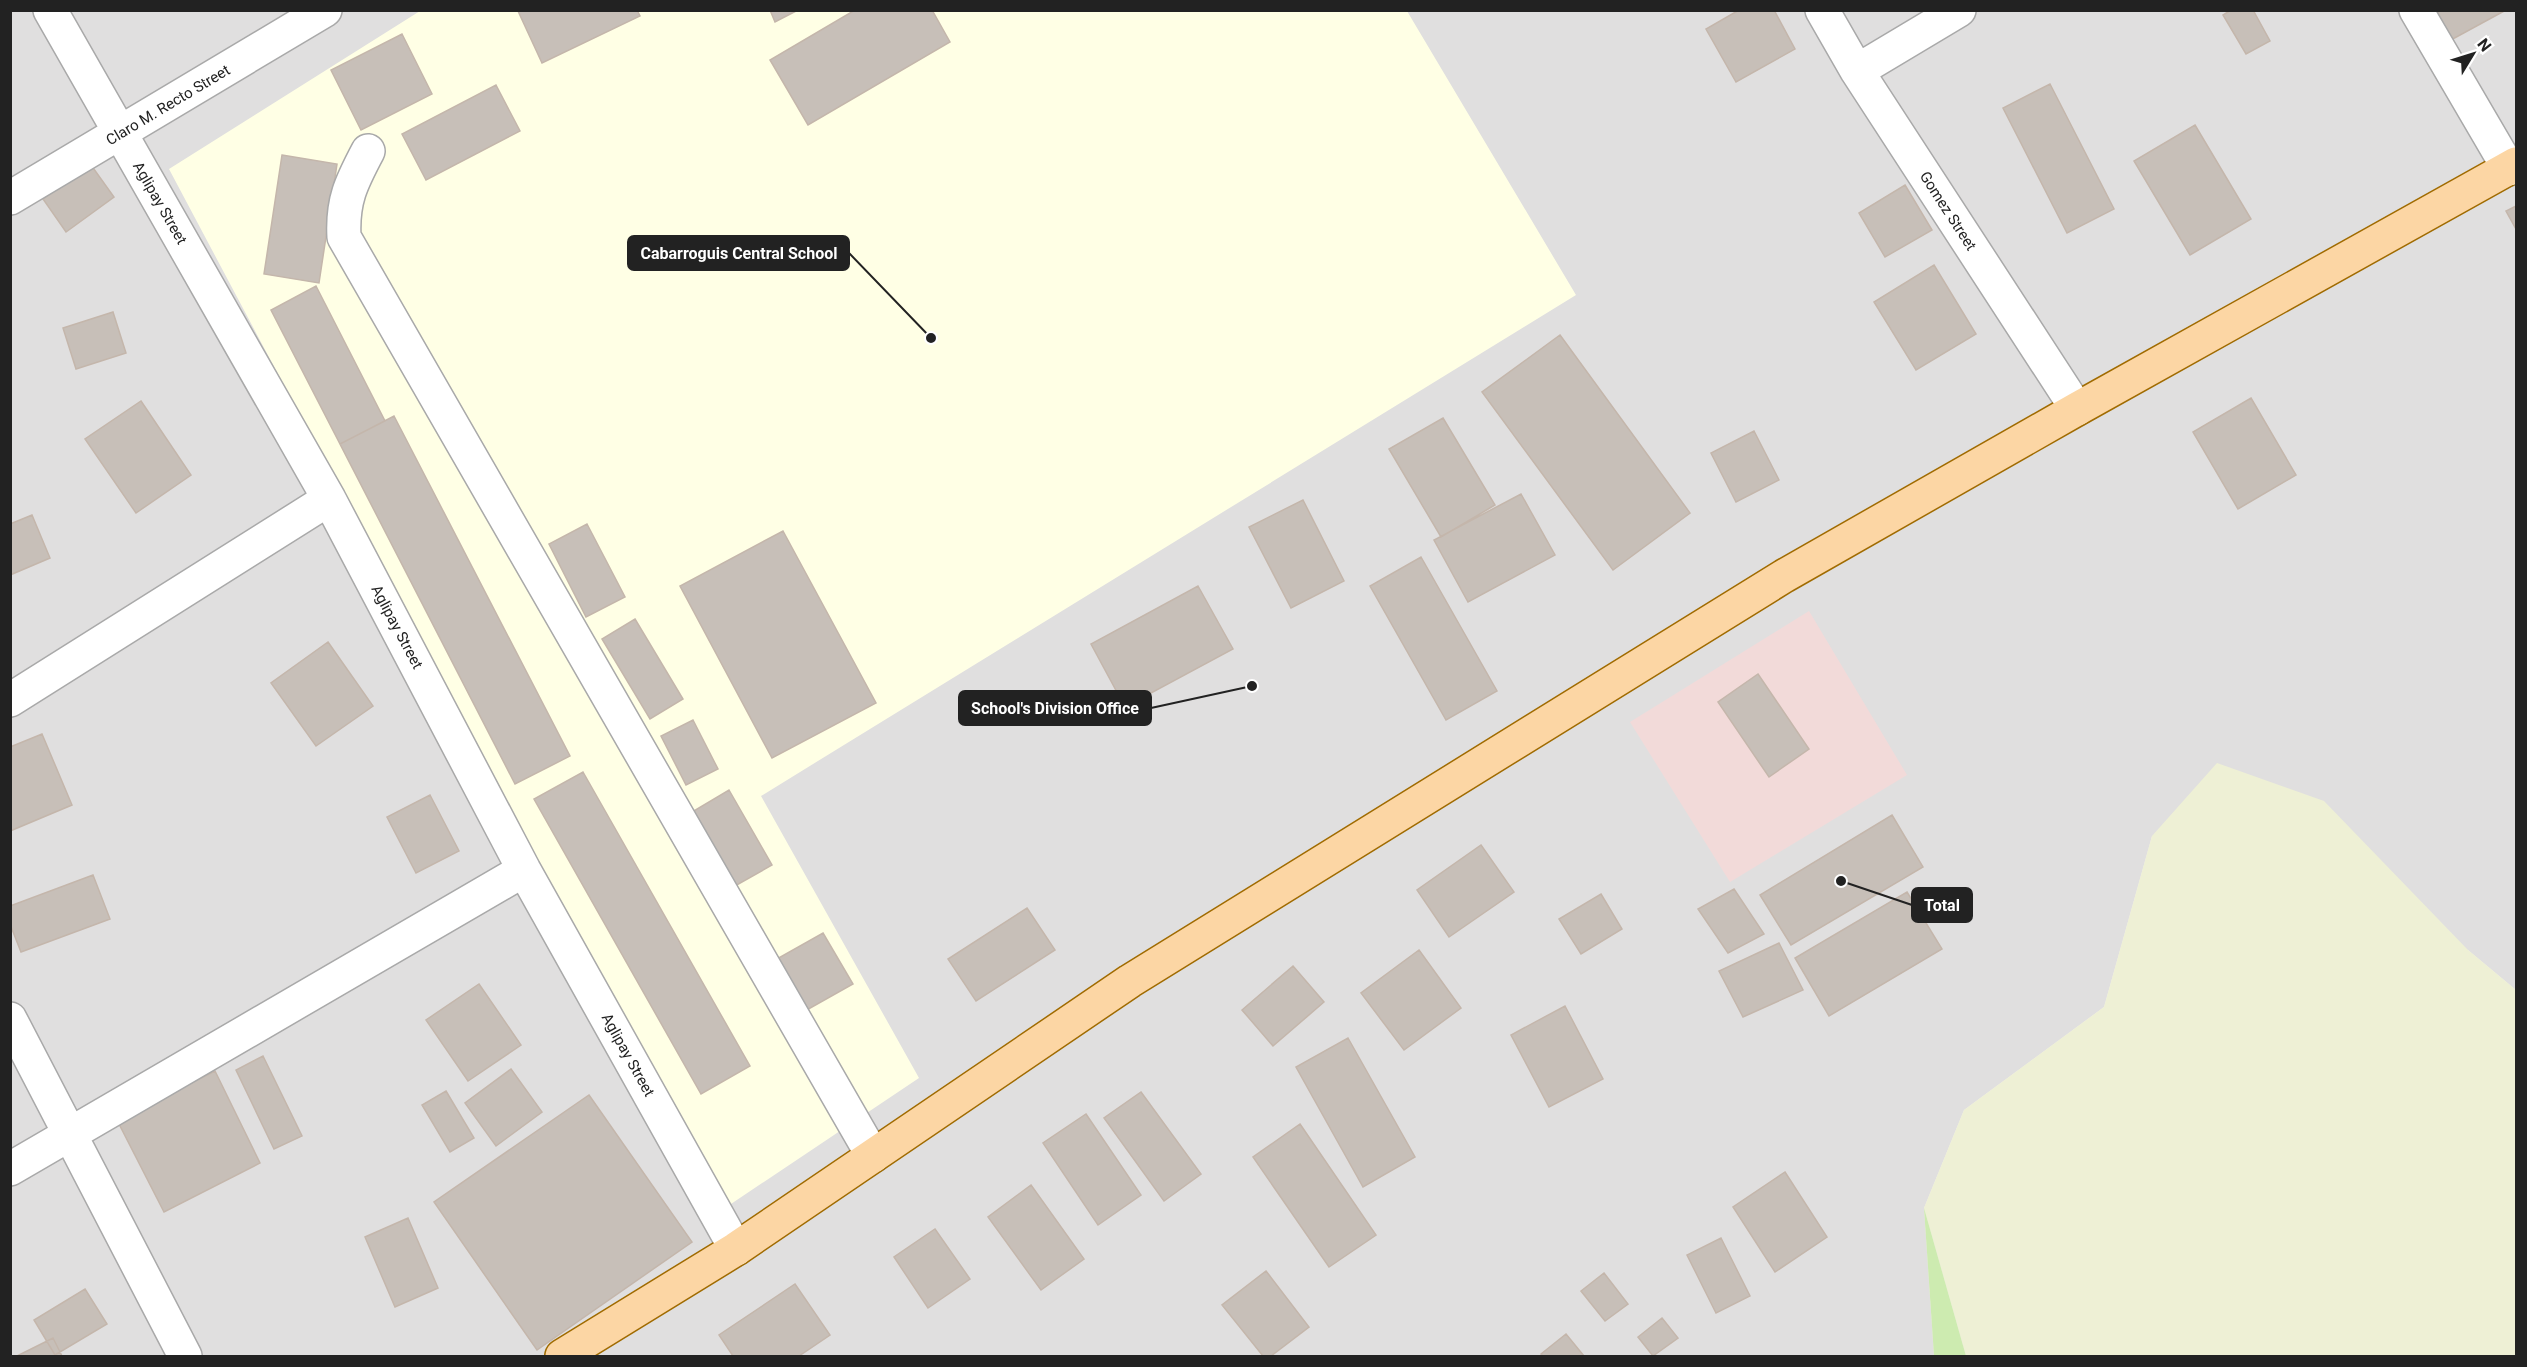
<svg xmlns="http://www.w3.org/2000/svg" width="2527" height="1367" font-family="Roboto,sans-serif">
	<style>
		.residential { fill: #e0dfdf }
		.commercial { fill: #f2dad9 }
		.education { fill: #ffffe5 }
		.farmland { fill: #eef0d5 }
		.grass { fill: #cdebb0 }
		.building { fill: #c7bfb8; stroke: #c4b6ab; stroke-width: 1.5 }
		.lines { fill: none; stroke-linecap: round; stroke-linejoin: round }
		.minor-casing { stroke: #a9a9a9; stroke-width: 36 }
		.major-casing { stroke: #a06b00; stroke-width: 36 }
		.minor { stroke: #fff; stroke-width: 33 }
		.major { stroke: #fcd6a4; stroke-width: 33 }
		.labels { text-anchor: middle; dominant-baseline: central; stroke-width: 6; stroke-linejoin: round; paint-order: stroke }
		.street-label { font-size: 15px; fill: #222; stroke: #fff }
		.leader { fill: none; stroke: #222; stroke-width: 2 }
		.callout-dot { fill: #222; stroke: #fff; stroke-width: 2 }
		.callout { fill: #222; stroke: #222; stroke-width: 2 }
		.callout-label { font-size: 16px; text-anchor: middle; font-weight: bold; fill: #fff }
	</style>
	<rect width="100%" height="100%" fill="#f2efe9"/>
	<path class="residential" d="M10 11H2516V990L2468 950 2152 836 2104 1007 1964 1110 1924 1208 1934 1356H11Z"/>
	<path class="commercial" d="M1809 611 1907 775 1730 882 1630 722Z"/>
	<path class="education" d="M420 11H1407L1576 295 761 796 919 1078 722 1210 169 169Z"/>
	<path class="farmland" d="M2217 763 2324 801 2468 950 2516 990V1356H1966L1924 1208 1964 1110 2104 1007 2152 836Z"/>
	<path class="grass" d="M1924 1208 1966 1356H1934Z"/>
	<path class="building" d="M637 10 640 16 542 63 518 11Z
		M770 10H798L775 22Z
		M855 10H932L950 42 808 125 770 60Z
		M1739 10H1774L1795 49 1736 82 1706 29Z
		M2231 10H2253L2270 41 2246 54 2223 15Z
		M2441 10H2506L2451 40 2437 13Z
		M402 34 432 94 361 130 331 70Z
		M2050 84 2114 209 2067 233 2003 108Z
		M496 85 520 131 426 180 402 134Z
		M2195 125 2251 219 2190 255 2134 161Z
		M282 155 337 164 319 283 264 274Z
		M91 165 114 197 66 232 43 199Z
		M1905 185 1932 230 1885 257 1859 213Z
		M2516 206V229L2506 211Z
		M1934 265 1976 334 1916 370 1874 302Z
		M316 286 385 421 340 444 271 310Z
		M113 312 126 353 76 369 63 328Z
		M1560 335 1690 513 1613 570 1482 392Z
		M2251 398 2296 475 2238 509 2193 432Z
		M141 401 191 475 136 513 85 439Z
		M394 416 570 756 515 784 340 444Z
		M1443 418 1495 505 1441 537 1389 449Z
		M1754 431 1779 480 1736 502 1711 453Z
		M1521 494 1555 555 1468 602 1434 540Z
		M1303 500 1344 581 1291 608 1249 527Z
		M32 515 50 558 10 575V524Z
		M587 524 625 597 586 617 549 544Z
		M783 531 876 703 772 758 680 586Z
		M1421 557 1497 691 1446 720 1370 586Z
		M1198 586 1233 649 1125 707 1091 644Z
		M635 619 683 699 650 719 602 639Z
		M328 642 373 706 316 746 271 683Z
		M1758 674 1809 749 1769 777 1718 702Z
		M693 720 718 769 686 785 661 736Z
		M42 734 72 805 10 831V747Z
		M583 772 750 1066 701 1094 534 799Z
		M729 790 772 865 735 886 692 812Z
		M430 795 459 851 416 873 387 817Z
		M1892 815 1923 867 1791 945 1760 895Z
		M1481 845 1514 892 1449 937 1417 890Z
		M93 875 110 919 21 952 10 924V906Z
		M1734 889 1764 934 1728 953 1698 909Z
		M1907 892 1942 949 1829 1016 1795 958Z
		M1601 894 1622 929 1581 954 1559 919Z
		M1027 908 1055 950 976 1001 948 959Z
		M823 933 853 984 805 1011 775 960Z
		M1779 943 1803 990 1743 1017 1719 971Z
		M1419 950 1461 1008 1404 1050 1361 993Z
		M1293 966 1324 1002 1273 1046 1242 1010Z
		M479 984 521 1045 468 1081 426 1020Z
		M1565 1006 1603 1079 1549 1107 1511 1035Z
		M1348 1038 1415 1157 1363 1187 1296 1067Z
		M263 1056 302 1136 274 1149 236 1070Z
		M511 1069 542 1112 496 1146 465 1103Z
		M215 1071 260 1163 164 1212 117 1120Z
		M446 1091 474 1138 450 1152 422 1105Z
		M1141 1092 1201 1174 1164 1201 1104 1118Z
		M589 1095 692 1242 537 1350 434 1202Z
		M1086 1114 1141 1195 1098 1225 1043 1143Z
		M1300 1124 1376 1235 1329 1267 1253 1157Z
		M1785 1172 1827 1237 1775 1272 1733 1207Z
		M1031 1185 1084 1259 1041 1290 988 1217Z
		M408 1218 438 1288 395 1307 365 1237Z
		M935 1229 970 1279 928 1308 894 1257Z
		M1721 1238 1750 1296 1716 1313 1687 1255Z
		M1266 1271 1309 1327 1271 1356H1263L1222 1305Z
		M1604 1273 1628 1304 1605 1321 1581 1291Z
		M795 1284 830 1335 799 1356H733L719 1335Z
		M85 1289 107 1324 55 1355 34 1320Z
		M1662 1318 1678 1338 1653 1356 1638 1337Z
		M1566 1334 1584 1356H1543L1541 1354Z
		M53 1338 62 1356H17Z"/>
	<g class="lines">
		<g class="minor-casing">
			<path id="minor" d="M50 10 329 499 524 870 736 1249
				M1822 10 1857 71 2077 409
				M2416 10 2509 169
				M1857 71 1959 10
				M368 151C351 183 342 201 344 237L873 1156
				M10 198 325 10
				M10 700 329 499
				M10 1019 185 1356
				M10 1169 524 870"/>
		</g>
		<g class="major-casing">
			<path id="major" d="M562 1356 736 1249 1130 981 1784 576 2077 409 2516 164"/>
		</g>
		<use href="#minor" class="minor"/>
		<use href="#major" class="major"/>
	</g>
	<g class="labels">
		<g class="street-label">
			<text transform="translate(168 105) rotate(-31)">Claro M. Recto Street</text>
			<text transform="translate(160 203) rotate(60)">Aglipay Street</text>
			<text transform="translate(1948 211) rotate(57)">Gomez Street</text>
			<text transform="translate(397 627) rotate(62)">Aglipay Street</text>
			<text transform="translate(628 1055) rotate(61)">Aglipay Street</text>
		</g>
	</g>
	<path class="leader" d="M931 338L849 253M1252 686L1151 708M1841 881L1912 905"/>
	<g class="callout-dot">
		<circle cx="931" cy="338" r="6"/>
		<circle cx="1252" cy="686" r="6"/>
		<circle cx="1841" cy="881" r="6"/>
	</g>
	<g class="callout">
		<rect x="628" y="236" width="221" height="34" rx="6"/>
		<rect x="959" y="691" width="192" height="34" rx="6"/>
		<rect x="1912" y="888" width="60" height="34" rx="6"/>
	</g>
	<g class="callout-label">
		<text x="739" y="259">Cabarroguis Central School</text>
		<text x="1055" y="714">School's Division Office</text>
		<text x="1942" y="911">Total</text>
	</g>
	<rect width="2527" height="1367" fill="none" stroke="#222222" stroke-width="24"/>
	<g transform="translate(2473 54) rotate(52)" stroke="#ffffff" stroke-width="4.5" paint-order="stroke">
	<path d="M0-4.5L10 22L0 15L-10 22Z" fill="#222222"/>
	<text y="-9" font-size="16" font-weight="bold" text-anchor="middle" fill="#222222">N</text>
	</g>
</svg>
